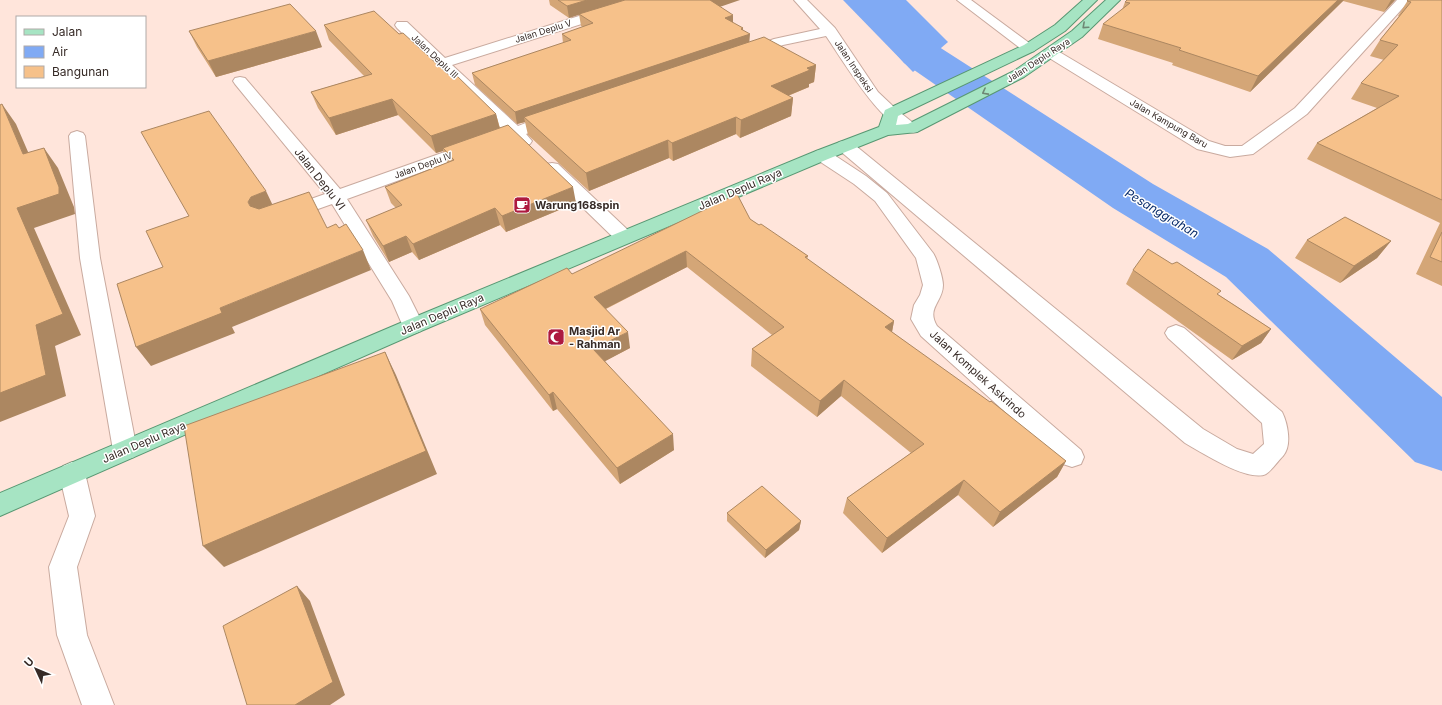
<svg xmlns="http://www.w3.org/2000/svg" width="1442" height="705" font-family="Inter,sans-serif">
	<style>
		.water { fill: #80aaf4 }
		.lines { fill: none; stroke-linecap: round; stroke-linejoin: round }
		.river { fill: #80aaf4; fill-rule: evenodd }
		.minor-casing { stroke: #c9aa9f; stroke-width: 2 }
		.major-casing { stroke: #589772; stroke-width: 2 }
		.minor { fill: #fff; fill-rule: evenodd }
		.major { fill: #a6e4c3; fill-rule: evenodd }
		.wall { fill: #d4a677 }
		.shaded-wall { fill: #ac8761 }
		.building { fill: #f6c18a; stroke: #ac8761 }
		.oneway { stroke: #6e8774 }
		.labels { text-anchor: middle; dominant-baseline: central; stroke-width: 3; stroke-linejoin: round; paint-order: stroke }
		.far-street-label { font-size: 9px; fill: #362a26; stroke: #fff }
		.street-label { font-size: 11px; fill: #362a26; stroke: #fff }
		.poi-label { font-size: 11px; font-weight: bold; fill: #362a26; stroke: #fff; text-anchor: start }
		.water-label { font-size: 12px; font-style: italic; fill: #092c6b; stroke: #fff }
	</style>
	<rect width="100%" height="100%" fill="#ffe5db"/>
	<path class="water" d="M843 0H906L948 42 913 72Z"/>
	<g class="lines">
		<path class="river" d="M850 0H892L936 45 1153 184 1268 249 1442 397V471L1415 462 1226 277 1113 208 904 63Z"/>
		<g class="minor-casing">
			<path id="minor" d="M630 0H649L648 3 452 65 518 126C530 122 547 112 560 116L562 119 560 122 526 134 532 141 530 144C522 146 518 145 513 139L347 199 409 296 424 326 421 331 413 334 405 331 392 301 332 204 287 220 280 218 278 214 280 210 325 194 235 84 233 81 235 78 240 77 245 78 340 189 504 131 397 28 395 25 397 22H407L445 58Z
				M794 0H807L835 28 878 92 897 110 917 126 919 129 917 132C888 139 841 57 826 36L783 45 748 57 743 56 741 53 743 50 774 39 820 29Z
				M957 0H971L1036 48 1034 51 1029 52 1024 51Z
				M1397 0H1410L1307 114 1253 154 1230 157 1197 149 1046 56 1044 53 1046 50 1051 49 1056 50 1209 141 1225 146H1242L1295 108Z
				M77 131 83 133 85 136 100 258 137 450 134 457 125 460 116 457 113 450 80 258 69 136 71 133Z
				M845 141 851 142 1203 429 1237 449 1253 454 1264 444 1262 423 1168 338 1165 333 1168 328 1176 325 1184 328 1282 412C1288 424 1292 446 1283 456 1278 461 1272 470 1266 474 1249 483 1201 452 1185 443L839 150 837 146 839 142Z
				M822 150 828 151 866 176 887 193 933 253C937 259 943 278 943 285 943 302 926 308 937 326L1081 450 1084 457 1081 464 1072 467 1063 464 921 336 911 319 914 305 920 295 923 285 916 258 875 201 854 184 816 159 814 155 816 151Z
				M552 163 558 164 631 233 633 237 631 241 624 243 617 241 546 172 543 168 546 164Z
				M72 462 81 466 85 473 95 516 77 567 87 635 114 705H82L57 635 49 567 69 516 59 473 63 466Z"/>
		</g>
		<g class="major-casing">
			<path id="major" d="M1083 0H1097L1065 31 1034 51 898 116 896 125 908 124 1014 71 1072 31 1106 0H1120L1082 37 1024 77 917 132 888 135 828 159 421 331 0 516V493L405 321 816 151 879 127 885 110 1024 45 1055 25Z"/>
		</g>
		<use href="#minor" class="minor"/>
		<use href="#major" class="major"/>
	</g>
	<path class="wall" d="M549 0H625L720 7 733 23 743 28V30L749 42 816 65 814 82 809 84V87L788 96 793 98 791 116 740 138 736 134 673 161 669 158 589 191 528 135 525 122 517 124 475 85 472 73 563 43 562 34 583 27 581 26 579 14 569 18 550 5Z
		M1127 0H1395L1384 12 1343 1 1250 92 1172 65 1173 63 1098 39 1103 24 1122 10 1125 2Z
		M1408 0H1442V286L1416 274 1440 223 1307 159 1317 143 1377 108 1351 99 1361 83 1384 60 1370 56 1380 40 1399 16H1398Z
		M324 25 399 34 496 114 500 128 576 203 506 232 500 225 419 260 412 252 389 262 373 236 366 220 396 208 391 203 385 187 447 163 443 151 436 153 398 115 336 135 318 108 311 92 364 76 329 40Z
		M189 31 322 47 216 77 197 47Z
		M750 219 759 225 808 256 807 259 894 321 892 332 1066 461 1057 477 993 527 958 495 882 553 843 513 847 498 911 453 841 396 817 417 751 366 752 349 772 335 687 267 606 309 630 348 605 361 674 450 620 484 557 409 553 411 485 325 480 309 572 274Z
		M1307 240 1391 241 1377 258 1340 283 1295 258Z
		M1133 270 1219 295 1271 329 1261 343 1232 360 1126 284Z
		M727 513 801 521 799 530 765 558 727 521Z"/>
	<path class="shaded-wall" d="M587 0H625L569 18 567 6Z
		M708 0H740L708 11Z
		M1338 0H1344L1250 92 1258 76Z
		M1391 0H1395L1384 12Z
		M733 15V27L725 18Z
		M743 28V36L750 34 749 46 524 117 525 122 517 124 515 112Z
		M316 31 322 47 216 77 208 61Z
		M816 65 814 82 809 84V87L770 103 771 86 807 68Z
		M793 98 791 116 740 138 741 120Z
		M392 99 398 115 336 135 329 118Z
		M2 104 16 124 38 175 23 154Z
		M496 114 500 130 443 148V151L436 153 431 136Z
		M736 117V134L673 161 672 143Z
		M668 140 669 158 589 191 586 173Z
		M44 148 58 168 74 207 75 214 34 228 81 335 55 346 66 396 0 422V393L36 325 17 208Z
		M573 187 576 203 506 232 502 216Z
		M266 191 275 210 259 222 248 202 251 197Z
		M495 208 500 225 419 260 413 244Z
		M406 236 412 252 389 262 383 246Z
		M1391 241 1377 258 1340 283 1354 266Z
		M363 250 371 270 232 327 235 333 151 366 136 347 220 308Z
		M686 251 687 267 597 313 594 297Z
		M894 321 891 337 885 327Z
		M1271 329 1261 343 1232 360 1242 346Z
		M628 332 630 348 596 366 593 349Z
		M385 352 396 375 437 474 224 567 203 546Z
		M844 380 841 396 817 417 820 401Z
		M553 392 557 409 553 411 549 395Z
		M673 434 674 450 620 484 617 468Z
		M1066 461 1057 477 993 527 1000 512Z
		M964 480 958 495 882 553 887 538Z
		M801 521 799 530 765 558 766 550Z
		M297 586 310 601 345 695 330 705H295Z"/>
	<path class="building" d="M558 0H587L567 6Z
		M625 0H710L733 15 725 18 743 28 741 29 750 34 515 112 472 73 571 40 562 34 593 23 579 14Z
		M1127 0H1338L1258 76 1179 50 1181 48 1103 24 1130 3 1125 2Z
		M1408 0H1442V200L1317 143 1399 96 1361 83 1398 45 1380 40 1411 2 1407 1Z
		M290 4 316 31 208 61 189 31Z
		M374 11 399 34 403 33 450 76 455 74 496 114 431 136 392 99 329 118 311 92 372 74 324 25Z
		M764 37 816 65 807 68 810 70 771 86 793 98 741 120 736 117 672 143 668 140 586 173 524 117Z
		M2 104 23 154 44 148 59 187V194L17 208 63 314 36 325 46 375 0 393V105Z
		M209 111 266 191 251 197 248 202 250 206 259 209 309 192 327 228 336 224 339 228 346 224 363 250 220 308 222 313 136 347 117 284 163 267 146 231 189 216 141 132Z
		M508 125 573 187 502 216 495 208 413 244 406 236 383 246 366 220 402 205 385 187 454 160 443 148Z
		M737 194 750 219 759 225 761 224 808 256 805 257 894 321 885 327 990 402 991 401 1066 461 1000 512 964 480 887 538 847 498 924 444 844 380 820 401 752 349 784 327 686 251 594 297 628 332 593 349 673 434 617 468 553 392 549 395 480 309 567 268 572 274Z
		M1345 217 1391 241 1354 266 1307 240Z
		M1442 232V262L1430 257Z
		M1148 249 1172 264 1177 262 1221 291 1217 294 1271 329 1242 346 1133 270Z
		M385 352 426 451 203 546 184 426Z
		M762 486 801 521 766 550 727 513Z
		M297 586 333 682 295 705H247L223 626Z"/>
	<defs><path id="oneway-chevron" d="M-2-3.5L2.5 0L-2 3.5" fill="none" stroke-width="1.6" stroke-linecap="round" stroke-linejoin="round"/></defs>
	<g class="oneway">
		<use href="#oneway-chevron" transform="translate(1085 26) rotate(138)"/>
		<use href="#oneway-chevron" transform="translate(985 92) rotate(152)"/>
	</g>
	<defs>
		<g id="cafe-square" transform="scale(0.9)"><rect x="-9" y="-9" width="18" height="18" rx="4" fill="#ad193f" stroke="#fff"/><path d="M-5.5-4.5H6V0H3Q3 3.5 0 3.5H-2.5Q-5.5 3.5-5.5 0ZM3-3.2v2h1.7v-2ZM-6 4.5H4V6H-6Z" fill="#fff"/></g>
		<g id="mosque-square" transform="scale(0.9)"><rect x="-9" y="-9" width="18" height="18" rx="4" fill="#ad193f" stroke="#fff"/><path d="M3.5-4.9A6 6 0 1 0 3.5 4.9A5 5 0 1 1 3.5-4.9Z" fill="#fff"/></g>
	</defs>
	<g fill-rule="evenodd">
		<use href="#cafe-square" x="522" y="205"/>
		<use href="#mosque-square" x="556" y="337"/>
	</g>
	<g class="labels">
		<g class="far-street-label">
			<text transform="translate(543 31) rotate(-17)">Jalan Deplu V</text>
			<text transform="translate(435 56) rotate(43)">Jalan Deplu III</text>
			<text transform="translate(1038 60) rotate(-33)">Jalan Deplu Raya</text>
			<text transform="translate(854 66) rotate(56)">Jalan Inspeksi</text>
			<text transform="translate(1169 123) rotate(30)">Jalan Kampung Baru</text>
			<text transform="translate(423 165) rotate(-20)">Jalan Deplu IV</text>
		</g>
		<g class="street-label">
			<text transform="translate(320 179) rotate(52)">Jalan Deplu VI</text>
			<text transform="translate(740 189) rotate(-23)">Jalan Deplu Raya</text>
			<text transform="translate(442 314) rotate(-23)">Jalan Deplu Raya</text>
			<text transform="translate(978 374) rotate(42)">Jalan Komplek Askrindo</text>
			<text transform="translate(144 442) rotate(-23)">Jalan Deplu Raya</text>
		</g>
		<g class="poi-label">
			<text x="535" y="205">Warung168spin</text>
			<text x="569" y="331">Masjid Ar<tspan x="569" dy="13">- Rahman</tspan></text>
		</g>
		<g class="water-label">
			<text transform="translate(1162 213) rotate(31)">Pesanggrahan</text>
		</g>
	</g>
	<rect x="16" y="16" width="130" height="72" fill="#ffffff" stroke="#afaaa8"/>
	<rect x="24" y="29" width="20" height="6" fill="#a6e4c3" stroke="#afaaa8"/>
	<text x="52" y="36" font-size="12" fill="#362a26">Jalan</text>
	<rect x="24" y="46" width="20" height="12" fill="#80aaf4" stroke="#afaaa8"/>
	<text x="52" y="56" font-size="12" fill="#362a26">Air</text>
	<rect x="24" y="66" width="20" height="12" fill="#f6c18a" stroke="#afaaa8"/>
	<text x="52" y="76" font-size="12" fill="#362a26">Bangunan</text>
	<g transform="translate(36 669) rotate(314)" stroke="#ffffff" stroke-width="3" paint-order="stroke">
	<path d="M0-3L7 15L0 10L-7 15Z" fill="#362a26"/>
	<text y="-6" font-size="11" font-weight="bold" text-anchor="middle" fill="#362a26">U</text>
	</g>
</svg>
